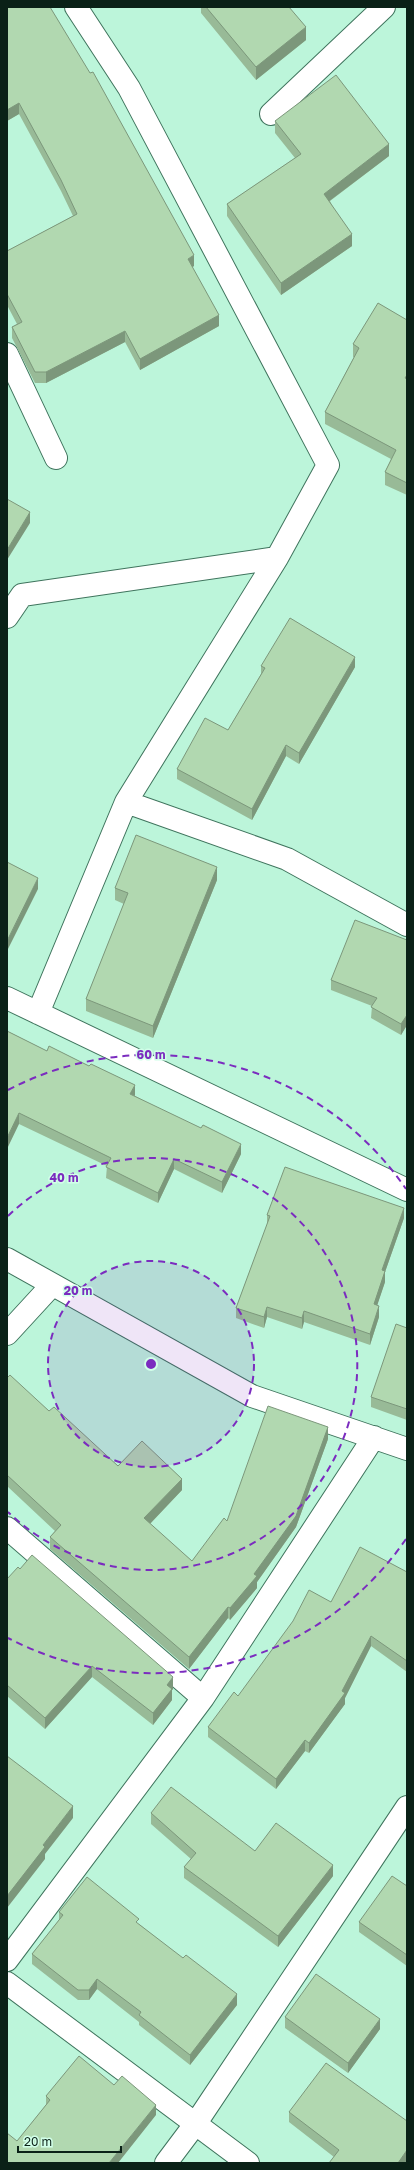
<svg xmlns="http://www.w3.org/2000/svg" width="414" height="2170" font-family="'Golos Text',sans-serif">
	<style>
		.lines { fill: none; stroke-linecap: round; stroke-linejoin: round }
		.minor-casing { stroke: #3f745d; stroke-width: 24 }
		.minor { stroke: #fff; stroke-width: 22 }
		.wall { fill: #98ba97 }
		.shaded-wall { fill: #7c977b }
		.building { fill: #b1d8b0; stroke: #7c977b }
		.ring { fill: none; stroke: #7b2cbf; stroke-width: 2; stroke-dasharray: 7 5 }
		.centre { fill: #7b2cbf; stroke: #d2ffe9; stroke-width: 2 }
		.ring-label { font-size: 12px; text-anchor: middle; font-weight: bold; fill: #7b2cbf; stroke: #d2ffe9; stroke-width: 3; stroke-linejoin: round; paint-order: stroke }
	</style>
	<rect width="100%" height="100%" fill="#bcf5da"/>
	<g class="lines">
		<g class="minor-casing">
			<path id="minor" d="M76 7 129 88 328 465 277 558 126 802 287 859 407 925
				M271 114 384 7
				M7 354 56 458
				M7 617 22 595 277 558
				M7 998 407 1190
				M38 1013 126 802
				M7 1259 252 1396 407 1449
				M7 1334 52 1285
				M7 1528 203 1698 7 1960
				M203 1698 374 1437
				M7 1983 248 2163
				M166 2163 196 2123 407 1807"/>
		</g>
		<use href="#minor" class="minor"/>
	</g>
	<path class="wall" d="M7 7 194 266 192 267 219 326 140 370 125 342 46 383H35L12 338V327L17 324 7 305V251L73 216 61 191 19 114 7 121Z
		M201 7H289L306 40 256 80 201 13Z
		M275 121 389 156 330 201 352 246 281 295 227 216V204L295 158 275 133Z
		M407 320V495L385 485V472L391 459 325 424V412L354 357H353V344Z
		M261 666 355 667 299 764 286 756 252 820 177 779V769L228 730 261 674Z
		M217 880 153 1038 86 1011V999L124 904 115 900V888Z
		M407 940V1025L401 1035 371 1018 372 1006 331 990V980Z
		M7 1031 135 1096 241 1154 222 1193 174 1169 158 1203 106 1178 107 1166 19 1124Z
		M267 1215 404 1218 385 1272V1282L377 1305 379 1317 370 1345 304 1322 302 1329 267 1317 264 1328 236 1318V1308L267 1225Z
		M407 1328V1420L371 1407V1397Z
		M7 1378 49 1411 118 1466 182 1490 150 1524 192 1561 227 1521 328 1439 296 1527 257 1582V1588L230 1620 228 1618 189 1669 50 1549V1537L55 1531 7 1486Z
		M407 1572V1672L371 1646 345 1698V1704L309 1753 305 1751 276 1789 208 1737V1727L331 1602Z
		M7 1579 173 1689 172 1690V1700L153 1725 92 1677 45 1729 7 1696Z
		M151 1813 255 1851 333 1876 278 1947 184 1878V1867L191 1859 151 1824Z
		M407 1886V1966L359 1932V1922Z
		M59 1912 139 1924 237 2005 190 2065 139 2025V2022L97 1989 89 2000H78L32 1964V1954L59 1920Z
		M285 2017 380 2029 348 2073 285 2028Z
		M114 2085 156 2115 17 2141 46 2105V2096Z
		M289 2112 407 2160 405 2163H329L334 2157 289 2122Z"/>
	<path class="shaded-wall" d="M306 27V40L256 80V67Z
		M19 103V114L7 121V110Z
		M389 144V156L324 205V194Z
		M352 234V246L281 295V283Z
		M194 255V266L188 270V259Z
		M219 315V326L140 370V359Z
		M125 331V342L46 383V372Z
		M8 386V398L7 399V388Z
		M30 512V523L7 560V550Z
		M355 657V667L299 764V753Z
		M286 745V756L252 820V809Z
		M217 867V880L153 1038V1026Z
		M38 878V889L7 951V941Z
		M407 1015V1025L401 1035V1024Z
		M135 1085V1096L130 1094Z
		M19 1113V1124L7 1149V1138Z
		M241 1144V1154L222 1193V1182Z
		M174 1159V1169L158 1203V1193Z
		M404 1208V1218L385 1272V1282L374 1315V1304L382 1270Z
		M379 1306V1317L370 1345V1334Z
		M267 1307V1317L264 1328V1317Z
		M304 1311V1322L302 1329V1318Z
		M328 1427V1439L296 1527 257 1582V1588L230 1620V1608L254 1574Z
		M182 1479V1490L144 1530V1518Z
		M228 1607V1618L189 1669V1657Z
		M371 1636V1646L345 1698V1704L309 1753V1743L342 1691Z
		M92 1666V1677L45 1729V1718Z
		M173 1677V1689L172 1690V1700L153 1725V1713L167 1685Z
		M305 1740V1751L276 1789V1779Z
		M73 1806V1818L45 1854V1859L7 1908V1896L43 1845Z
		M333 1865V1876L278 1947V1936Z
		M97 1979V1989L89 2000V1990Z
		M237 1994V2005L190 2065V2055Z
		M380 2019V2029L348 2073V2063Z
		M156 2105V2115L118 2163H109Z
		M407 2150V2160L405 2163H398Z"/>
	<path class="building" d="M7 7H50L90 73 93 72 194 255 188 259 219 315 140 359 125 331 46 372H35L12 327 22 322 7 294V251L77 214 61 180 19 103 7 110Z
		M206 7H289L306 27 256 67Z
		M336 75 389 144 324 194 352 234 281 283 227 204 301 154 275 121Z
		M378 303 407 320V375L405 378 407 379V483L385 472 396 450 325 412 359 348 353 344Z
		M7 499 30 512 7 550Z
		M290 618 355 657 299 753 286 745 252 809 177 769 205 718 228 730 265 668 261 666Z
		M136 835 217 867 153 1026 86 999 128 893 115 888Z
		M7 862 38 878 7 941Z
		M355 920 407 940V1015L401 1024 371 1007 377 998 331 980Z
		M7 1031 47 1051 49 1046 89 1066 91 1064 135 1085 130 1094 201 1128 203 1125 241 1144 222 1182 174 1159 158 1193 106 1167 111 1158 19 1113 7 1138Z
		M285 1167 404 1208 382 1270 385 1271 374 1304 379 1306 370 1334 304 1311 302 1318 267 1307 264 1317 236 1308 270 1216 267 1215Z
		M396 1324 407 1328V1409L371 1397Z
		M10 1375 49 1411 54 1407 118 1466 142 1441 182 1479 144 1518 192 1561 224 1518 227 1521 268 1406 328 1427 296 1516 254 1574 257 1576 230 1608 228 1607 189 1657 50 1537 61 1525 7 1475V1378Z
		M360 1547 407 1572V1661L371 1636 342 1691 345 1693 309 1743 305 1740 276 1779 208 1727 234 1692 238 1696 293 1621 309 1590 331 1602Z
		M32 1555 173 1677 167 1685 172 1689 153 1713 92 1666 45 1718 7 1685V1579L18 1567 20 1569Z
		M7 1756 73 1806 43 1845 45 1847 7 1896Z
		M171 1787 255 1851 276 1823 333 1865 278 1936 184 1867 196 1853 151 1813Z
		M392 1876 407 1886V1955L359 1922Z
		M87 1877 139 1919 136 1922 183 1958 186 1955 237 1994 190 2055 139 2015 141 2012 97 1979 89 1990H78L32 1954 63 1915 59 1912Z
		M316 1974 380 2019 348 2063 285 2017Z
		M79 2056 114 2085 122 2076 156 2105 109 2163H7V2133L17 2141 50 2100 46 2096Z
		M326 2063 407 2121V2150L398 2163H329L339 2150 289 2112Z"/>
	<circle cx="151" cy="1364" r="103" fill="#7b2cbf" fill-opacity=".12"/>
	<g class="ring">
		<circle cx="151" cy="1364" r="103"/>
		<path d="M8 1216A206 206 0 1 1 8 1512"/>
		<path d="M406 1539A309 309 0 0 1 8 1638M8 1090A309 309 0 0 1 406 1189"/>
	</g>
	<circle cx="151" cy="1364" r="6" class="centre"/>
	<g class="ring-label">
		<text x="151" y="1059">60 m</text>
		<text x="64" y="1182">40 m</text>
		<text x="78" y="1295">20 m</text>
	</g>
	<rect width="414" height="2170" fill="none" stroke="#0a2117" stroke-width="16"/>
	<path d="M18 2146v6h103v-6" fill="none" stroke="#0a2117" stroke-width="2"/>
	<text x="24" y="2146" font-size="12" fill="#0a2117" stroke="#d2ffe9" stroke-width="3" paint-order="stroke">20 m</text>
</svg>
